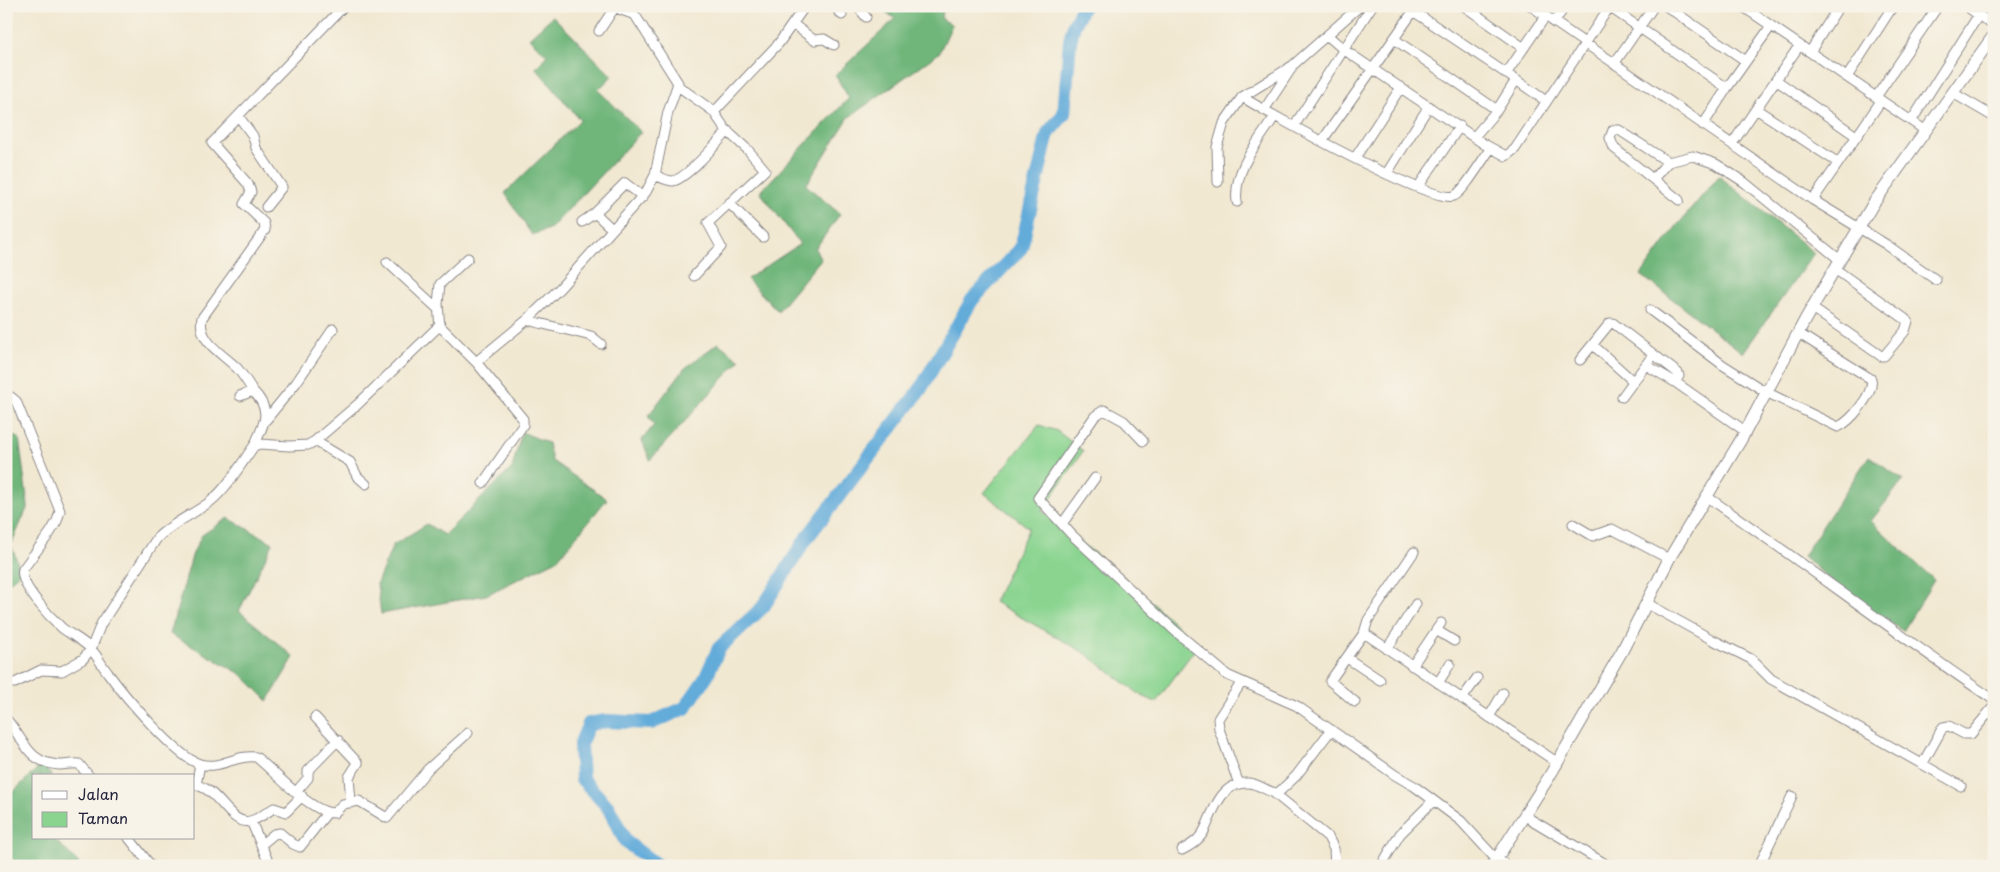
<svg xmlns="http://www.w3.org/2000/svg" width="2000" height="872" font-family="'Playpen Sans',sans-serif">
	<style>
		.green { fill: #8ad490; stroke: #567b66 }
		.forest { fill: #6fb67a; stroke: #486c5a }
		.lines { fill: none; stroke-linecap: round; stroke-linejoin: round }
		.river { stroke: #63acda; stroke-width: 14 }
		.minor-casing { stroke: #8a8586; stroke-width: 11 }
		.tertiary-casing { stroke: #8a8586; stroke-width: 13 }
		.minor { stroke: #fff; stroke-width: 9 }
		.tertiary { stroke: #fff; stroke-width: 11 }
	</style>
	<rect width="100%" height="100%" fill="#f7f3e8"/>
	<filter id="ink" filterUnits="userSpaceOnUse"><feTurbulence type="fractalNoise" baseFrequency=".02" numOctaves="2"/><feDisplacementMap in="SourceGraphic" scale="10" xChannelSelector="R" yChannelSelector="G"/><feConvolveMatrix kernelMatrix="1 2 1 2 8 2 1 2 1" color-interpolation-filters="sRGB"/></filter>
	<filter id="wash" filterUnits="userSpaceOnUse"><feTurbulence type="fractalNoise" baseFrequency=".0096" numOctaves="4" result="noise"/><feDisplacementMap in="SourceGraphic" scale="20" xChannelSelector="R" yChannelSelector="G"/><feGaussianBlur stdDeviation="1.12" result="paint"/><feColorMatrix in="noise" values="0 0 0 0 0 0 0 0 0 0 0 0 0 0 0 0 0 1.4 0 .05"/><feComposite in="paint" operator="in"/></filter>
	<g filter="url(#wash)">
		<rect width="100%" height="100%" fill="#f1e8d1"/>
		<path class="green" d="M1039 425 1057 431 1083 451 1042 511 1124 577 1198 645 1156 702 1142 696 1085 653 994 602 1029 528 984 493Z"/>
		<path class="forest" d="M879 6H945L941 18 952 25 939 53 849 117 806 185 840 214 815 249 821 259 778 311 747 279 800 244 760 192 849 98 835 75 895 19Z
			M553 16 612 76 598 90 641 132 551 228 532 235 505 193 580 120 536 68 547 55 529 38Z
			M1719 176 1814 253 1743 353 1641 275 1676 227Z
			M718 343 740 360 650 460 642 440 654 425 648 416 684 369Z
			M522 432 548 443 552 461 607 499 557 560 486 595 381 614 377 583 393 545 427 524 444 535 512 468Z
			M6 434 19 438 28 506 11 545 21 571 6 586Z
			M1869 456 1903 480 1871 521 1934 580 1903 631 1851 598 1803 556Z
			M228 518 273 543 239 611 294 657 268 701 241 674 170 634 193 553 202 535Z
			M41 765 52 776H34V838H53L79 863 77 866H18L6 852V799Z"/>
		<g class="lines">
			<path class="river" d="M658 866 626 842 608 807 582 779 580 744 589 724 606 721 651 723 685 708 705 679 719 648 763 607 806 539 920 390 972 300 1021 248 1048 133 1064 114 1070 41 1074 25 1083 6"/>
		</g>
	</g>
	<g filter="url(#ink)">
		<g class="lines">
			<g class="minor-casing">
				<path id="minor" d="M834 6 842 15
					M857 6 866 17
					M1464 6 1524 48
					M1531 6 1813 200 1887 245 1936 280
					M1608 6 1727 88 1703 125
					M1666 6 1746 61
					M1742 6 1926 131
					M1966 6 1994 26
					M1413 11 1516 80
					M1554 23 1565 6
					M793 24 814 40 824 39 834 45
					M599 31 615 7
					M1327 35 1343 49 1484 144 1506 156 1515 149 1610 6
					M1394 39 1497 110
					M1810 52 1839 6
					M1614 64 1654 6
					M1506 74 1545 17
					M1847 77 1893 6
					M1776 80 1856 136
					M678 86 713 111 716 110 779 43 805 6
					M1727 88 1771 26
					M1953 93 1994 117
					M1242 97C1270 114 1430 204 1454 196 1463 193 1484 157 1491 148
					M1876 97 1938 6
					M1756 109 1837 162
					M1264 110 1291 69
					M239 117 253 136 256 148 282 187 266 207
					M1912 120 1978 16
					M1294 126 1372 6
					M1474 137 1497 110 1516 80 1546 101
					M1322 141 1417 6
					M1732 144 1799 46
					M1355 158 1401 87
					M1387 173 1429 106
					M655 175C660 177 667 181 673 181 686 179 718 142 728 131
					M1653 179 1668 162
					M1218 182 1217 147 1224 123 1242 97 1292 66 1360 6
					M1418 187 1460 126
					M1679 200 1614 148 1610 138 1613 130H1619L1668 162 1693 156 1716 164 1744 182 1840 260
					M1813 200 1881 101
					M1237 202C1233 170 1258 142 1275 116
					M729 203 763 237
					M595 213 625 183 643 197
					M582 222 595 213 612 229
					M387 262 438 309
					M694 276 721 247 708 223 765 170 748 150 726 130 713 111
					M1812 308 1881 356H1884L1905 331 1908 321 1835 269
					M1650 310 1723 365 1766 392 1838 427C1850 422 1875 393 1871 379L1798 333
					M527 320 591 336 601 344
					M440 328 438 304 440 284 468 258
					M1593 345 1634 382
					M1580 360 1610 323H1613L1678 373 1679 376 1675 382 1745 431
					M476 362 523 419V425L483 483
					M1646 365 1675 382
					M253 391C248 383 243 375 237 368 223 354 197 341 202 318L265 230 264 223 244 204 251 192 248 184 212 143 344 6
					M240 396 253 391C273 411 264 424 254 446
					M1622 397 1653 355
					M6 398 11 397 16 401 60 511 57 521 50 533 23 569C18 584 51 618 62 628 71 635 82 640 90 648 97 655 102 666 108 673 123 694 177 758 200 764 220 770 236 754 256 757 274 771 311 813 334 813L343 804 359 801 387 818 428 769 468 733
					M266 420 296 383 333 329
					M315 441 350 462 357 476 366 484
					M1095 478 1062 524 1071 534 1174 630 1227 675 1297 706 1395 775 1414 786 1461 821 1495 858 1508 866
					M1706 496C1803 562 1896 634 1994 700
					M1062 524 1038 498 1095 416 1104 410 1124 421 1143 441
					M1573 524 1593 536 1612 529 1669 559
					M1414 552 1368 620 1364 633 1558 763
					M1648 604 1711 639 1751 659 1771 679 1961 786
					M1436 630 1454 641
					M1387 649 1416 604
					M1347 658 1380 680
					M1412 666 1441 623
					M6 683H15L41 670 62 671 83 659 91 649 101 624 157 538C172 523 194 514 211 501 228 487 241 464 254 446L260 444 289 446 308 445 315 441 357 405 437 328H442L476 362 527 320 560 288 646 192 655 175 668 112 678 83 635 15 611 6
					M1438 683 1450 664
					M1462 699 1477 678
					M1355 702 1330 681 1364 633
					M315 717 358 763 349 777 351 802
					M1489 717 1503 693
					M6 719C25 740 27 763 59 765 66 765 72 763 79 764L89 776
					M1923 763 1943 727 1949 726 1964 734H1971L1994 706
					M1239 784 1219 729 1218 719 1241 683
					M194 785C219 787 229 826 250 821 259 819 267 812 274 808L286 812 302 796
					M196 785 200 764
					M296 792 308 778V771L338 740
					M1274 793 1328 837 1334 849 1335 866
					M1525 816 1609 866
					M251 821 270 866
					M129 838 151 866
					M262 844 274 834 280 833 293 844 300 847 327 813
					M1182 850C1192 845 1202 838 1206 827 1214 808 1223 781 1249 783 1260 784 1268 793 1278 793L1296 776 1331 730
					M1381 866 1400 834 1433 801
					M1759 866 1792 796"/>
			</g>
			<g class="tertiary-casing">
				<path id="tertiary" d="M1492 866 1549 777 1622 651 1669 559 1742 438 1806 318 1873 204 1994 35"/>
			</g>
			<use href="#minor" class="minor"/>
			<use href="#tertiary" class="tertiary"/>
		</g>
	</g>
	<rect width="2000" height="872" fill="none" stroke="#f7f3e8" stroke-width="25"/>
	<rect x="32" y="774" width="162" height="65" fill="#f7f3e8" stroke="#a29fa3"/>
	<rect x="42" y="791" width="25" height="8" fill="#ffffff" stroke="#a29fa3"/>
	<text x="78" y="800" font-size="15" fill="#22223b">Jalan</text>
	<rect x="42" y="812" width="25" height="15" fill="#8ad490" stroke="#a29fa3"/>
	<text x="78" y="824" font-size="15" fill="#22223b">Taman</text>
</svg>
